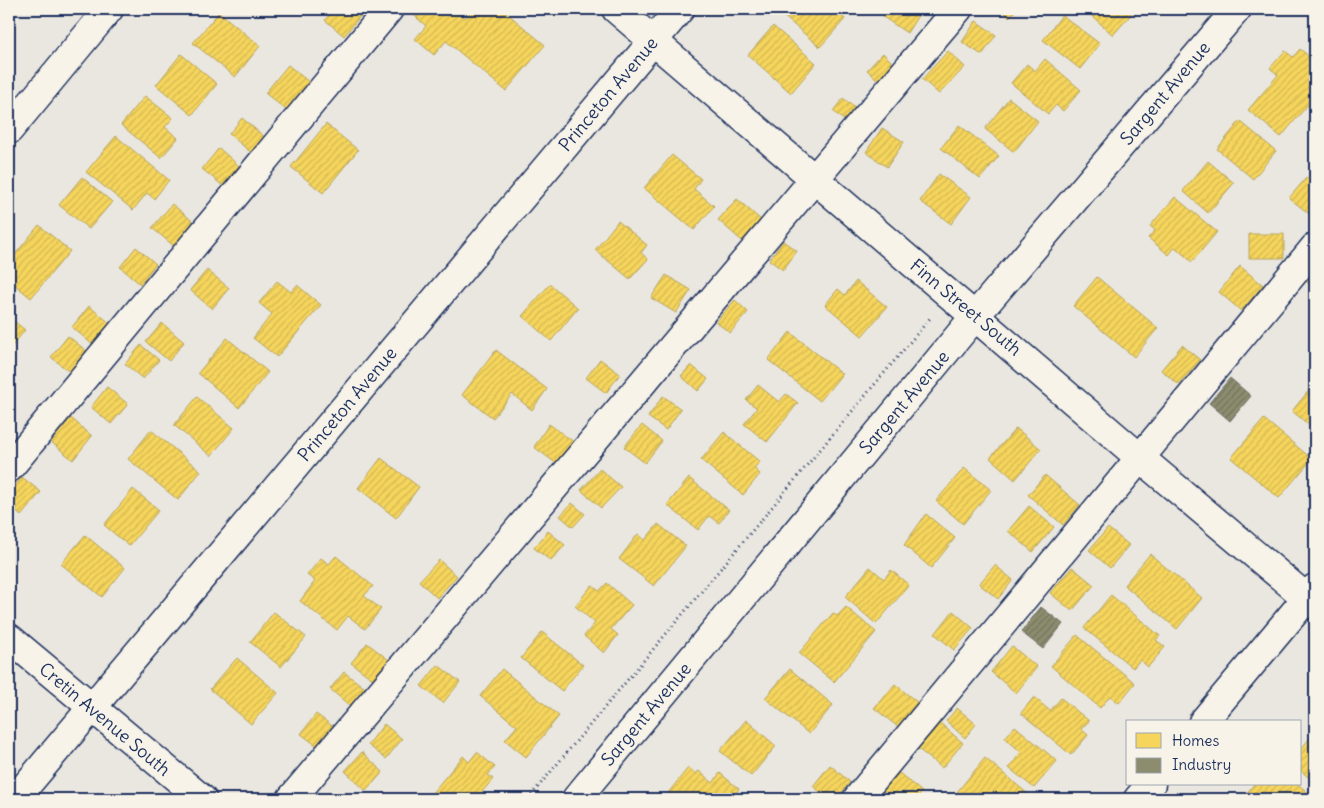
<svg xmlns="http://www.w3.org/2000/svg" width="1324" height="808" font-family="Delius,sans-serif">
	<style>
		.homes { fill: url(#homes-hatch); stroke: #b4a35d }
		.industry { fill: url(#industry-hatch); stroke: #6a7069 }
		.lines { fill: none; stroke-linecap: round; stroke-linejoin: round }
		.minor-casing { stroke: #1b2f5e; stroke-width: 31 }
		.major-casing { stroke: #1b2f5e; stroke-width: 31 }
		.path { stroke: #1b2f5e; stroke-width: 3; stroke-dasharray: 1 4; stroke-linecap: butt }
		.minor { stroke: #f7f3e8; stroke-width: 28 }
		.major { stroke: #f7f3e8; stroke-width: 28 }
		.labels { text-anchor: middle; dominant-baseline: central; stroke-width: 5; stroke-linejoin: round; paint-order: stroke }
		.street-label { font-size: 18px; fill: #1b2f5e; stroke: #f7f3e8 }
	</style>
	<defs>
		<pattern id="homes-hatch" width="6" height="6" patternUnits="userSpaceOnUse" patternTransform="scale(1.25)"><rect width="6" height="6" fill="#f6d55c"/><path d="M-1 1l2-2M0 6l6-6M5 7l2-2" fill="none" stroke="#d2b752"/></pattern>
		<pattern id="industry-hatch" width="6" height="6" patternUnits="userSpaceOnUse" patternTransform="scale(1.25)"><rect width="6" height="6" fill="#8c8c6e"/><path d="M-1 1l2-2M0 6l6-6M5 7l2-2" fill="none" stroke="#72735e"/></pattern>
	</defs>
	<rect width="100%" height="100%" fill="#eae7e0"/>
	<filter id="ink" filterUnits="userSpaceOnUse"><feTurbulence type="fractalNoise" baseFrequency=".02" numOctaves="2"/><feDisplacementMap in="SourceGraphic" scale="10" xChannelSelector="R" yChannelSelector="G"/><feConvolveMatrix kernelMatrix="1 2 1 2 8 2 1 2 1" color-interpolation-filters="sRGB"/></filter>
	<g filter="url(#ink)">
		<path class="homes" d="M334 9H355L362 14 344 36 325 20Z
			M409 9H454L465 18 473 9H502L545 45 506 91 446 41 434 55 415 39 426 26 408 10Z
			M775 9H833L845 19 820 47Z
			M889 9H912L919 14 907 33 883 17Z
			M1000 9H1017L1009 17Z
			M1084 9H1136L1113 35Z
			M219 12 260 46 235 77 193 43Z
			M1062 15 1100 44 1080 69 1043 40Z
			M976 21 996 35 982 55 962 42Z
			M773 26 816 63 791 93 748 55Z
			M1300 49 1315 61V105L1311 101 1281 137 1248 110 1278 75 1270 68 1285 51 1293 57Z
			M948 51 965 67 939 94 922 79Z
			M883 53 894 64 878 80 867 70Z
			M181 54 217 84 192 115 156 85Z
			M1045 59 1081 90 1063 111 1056 105 1048 114 1011 83 1027 64 1035 71Z
			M288 65 309 82 286 110 265 93Z
			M145 96 173 118 165 127 178 138 161 158 121 125Z
			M843 98 855 108 845 121 833 111Z
			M1009 98 1038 121 1014 152 985 129Z
			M242 118 267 139 254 155 229 134Z
			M1240 121 1276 151 1253 179 1217 149Z
			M326 124 358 150 323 193 291 167Z
			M959 125 999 156 980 179 941 148Z
			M882 128 904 142 887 167 866 152Z
			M116 136 169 180 154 199 147 193 133 210 86 172Z
			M219 148 239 166 223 186 202 169Z
			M672 155 701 179 694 189 714 206 694 230 644 188Z
			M1208 161 1234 183 1208 213 1183 191Z
			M939 174 971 197 951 224 920 201Z
			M82 177 112 202 89 229 59 205Z
			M1307 177 1315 184V212L1312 216 1289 198Z
			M1175 197 1217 232 1192 262 1175 247 1169 255 1148 238 1155 230 1150 226Z
			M737 199 761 220 742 241 718 220Z
			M172 204 195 223 175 247 152 228Z
			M618 221 647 245 641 253 648 259 630 279 595 250Z
			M39 225 70 251 31 298 9 280V262Z
			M1249 234H1284V258H1249Z
			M783 241 797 251 783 270 769 260Z
			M136 247 156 264 140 284 120 267Z
			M1240 266 1263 285 1241 311 1219 292Z
			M207 270 229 288 212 309 190 290Z
			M1315 270V289L1306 281Z
			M666 275 691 290 676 313 651 298Z
			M1097 277 1158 328 1134 357 1073 306Z
			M277 281 291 292 297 285 321 305 277 357 253 338 272 314 259 303Z
			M856 281 887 307 862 336 825 305 838 289 845 295Z
			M550 284 578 308 551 341 522 316Z
			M735 300 748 312 730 333 716 322Z
			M89 306 111 324 94 346 72 327Z
			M9 317 25 330 9 350Z
			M162 323 184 342 169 361 146 342Z
			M790 332 842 374 820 401 768 360Z
			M68 336 89 353 72 374 51 357Z
			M227 338 268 372 239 408 198 373Z
			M141 345 159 360 143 379 125 364Z
			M1182 345 1200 360 1179 385 1161 370Z
			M496 350 547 389 532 410 512 394 493 418 462 395Z
			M600 359 620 374 606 393 586 378Z
			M691 365 708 379 698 391 681 376Z
			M1315 383V430L1292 411Z
			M758 385 779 402 786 394 798 403 767 442 744 424 757 408 746 400Z
			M107 387 128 404 111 424 91 407Z
			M663 396 681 409 666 430 648 417Z
			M197 397 234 428 211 456 174 425Z
			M71 418 92 436 73 460 51 442Z
			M1264 419 1312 459 1279 498 1231 458Z
			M549 424 574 442 557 464 534 447Z
			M642 425 662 441 645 463 624 447Z
			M1016 428 1041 449 1015 480 990 458Z
			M151 430 201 471 178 500 128 459Z
			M724 432 760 462 754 468 760 474 743 495 701 460Z
			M381 458 419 487 396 518 358 488Z
			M964 468 991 490 963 524 936 501Z
			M600 469 621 487 601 508 581 490Z
			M1045 475 1080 505 1063 525 1028 495Z
			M22 477 41 492 21 516 9 505V493Z
			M689 478 729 510 719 523 709 516 698 530 667 505Z
			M133 489 159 510 129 546 104 525Z
			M572 503 585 514 573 527 560 516Z
			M1029 506 1054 527 1033 552 1008 531Z
			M926 514 955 538 931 568 904 545Z
			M658 524 686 546 654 586 619 559 638 534 645 540Z
			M1108 528 1129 545 1110 568 1089 550Z
			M548 531 565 545 551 561 534 548Z
			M85 535 125 568 102 597 61 564Z
			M1150 554 1202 598 1177 629 1124 585Z
			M336 556 373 586 364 596 381 609 365 629 348 616 337 630 300 601 315 581 307 575 321 558 329 564Z
			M439 560 457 576 437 598 419 581Z
			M995 565 1013 580 998 599 979 584Z
			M870 567 884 579 891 570 909 585 876 624 845 597Z
			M1072 567 1094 585 1072 611 1050 593Z
			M607 583 632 605 611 629 618 635 604 653 584 636 595 623 575 606 592 585 599 591Z
			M1111 595 1160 636 1156 640 1165 647 1148 667 1140 660 1133 668 1084 628Z
			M846 607 876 632 834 682 799 653 833 613 837 616Z
			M953 611 973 628 954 650 935 634Z
			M274 612 306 637 281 667 250 642Z
			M542 632 583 665 562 691 521 658Z
			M1077 635 1135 683 1119 703 1110 696 1100 708 1051 666Z
			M367 643 389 660 374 680 351 663Z
			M1012 646 1037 667 1016 693 991 672Z
			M237 658 278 693 251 724 210 689Z
			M438 665 460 682 443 703 421 686Z
			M502 669 559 716 526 757 505 740 517 726 480 696Z
			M790 669 833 705 809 734 765 698Z
			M344 672 365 688 350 706 330 689Z
			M895 684 918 703 898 727 874 708Z
			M1034 697 1050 711 1061 698 1089 721 1081 729 1088 735 1071 755 1021 713Z
			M957 708 976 724 965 738 946 721Z
			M316 714 335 728 320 748 301 734Z
			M746 720 776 746 751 776 720 751Z
			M940 723 963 743 942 768 918 749Z
			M384 724 402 739 386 759 368 745Z
			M1015 726 1057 761 1034 788 1009 768 1021 752 1005 738Z
			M1315 732V783L1300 770V750Z
			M362 752 383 772 366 791 345 771Z
			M477 752 495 767 488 775 493 779 476 799H440L432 793 463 756 469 762Z
			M985 758 1028 794 1024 799H966L957 792Z
			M830 765 850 782 836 799H828L813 786Z
			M688 768 695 774 699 771 713 783 720 773 739 789 730 799H674L668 793Z
			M898 772 922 792 916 799H878L876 798Z
			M1254 784H1298L1314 798 1254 799 1247 793Z"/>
		<path class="industry" d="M1230 378 1251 396 1230 421 1209 403Z
			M1041 607 1063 624 1043 649 1021 632Z"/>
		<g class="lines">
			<g class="minor-casing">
				<path id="minor" d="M616 9 1139 457 1315 605
					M9 130 109 9
					M9 468 389 9
					M1203 722 1315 588
					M15 799 680 9
					M291 799 958 9
					M576 799 976 315 1237 9
					M857 799 1315 247
					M1138 799 1151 784"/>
			</g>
			<g class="major-casing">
				<path id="major" d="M9 638 202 799"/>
			</g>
			<path class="path" d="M528 799 931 317"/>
			<use href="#minor" class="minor"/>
			<use href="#major" class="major"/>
		</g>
	</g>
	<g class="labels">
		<g class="street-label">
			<text transform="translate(1165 93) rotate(-50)">Sargent Avenue</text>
			<text transform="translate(608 94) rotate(-50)">Princeton Avenue</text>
			<text transform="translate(966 307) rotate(40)">Finn Street South</text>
			<text transform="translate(904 402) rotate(-50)">Sargent Avenue</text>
			<text transform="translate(347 404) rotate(-50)">Princeton Avenue</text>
			<text transform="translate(646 714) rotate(-50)">Sargent Avenue</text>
			<text transform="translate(105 719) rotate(40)">Cretin Avenue South</text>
		</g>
	</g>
	<rect width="1324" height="808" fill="none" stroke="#f7f3e8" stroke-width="30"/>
	<rect x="15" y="15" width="1294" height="778" fill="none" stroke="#1b2f5e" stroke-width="2" filter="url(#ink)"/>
	<rect x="1126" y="720" width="175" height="65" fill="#f7f3e8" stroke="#9fa5b1"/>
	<rect x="1136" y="733" width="25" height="15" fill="#f6d55c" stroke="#9fa5b1"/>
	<text x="1172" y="746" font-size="15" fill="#1b2f5e">Homes</text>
	<rect x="1136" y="758" width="25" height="15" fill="#8c8c6e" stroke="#9fa5b1"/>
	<text x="1172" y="770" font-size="15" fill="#1b2f5e">Industry</text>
</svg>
